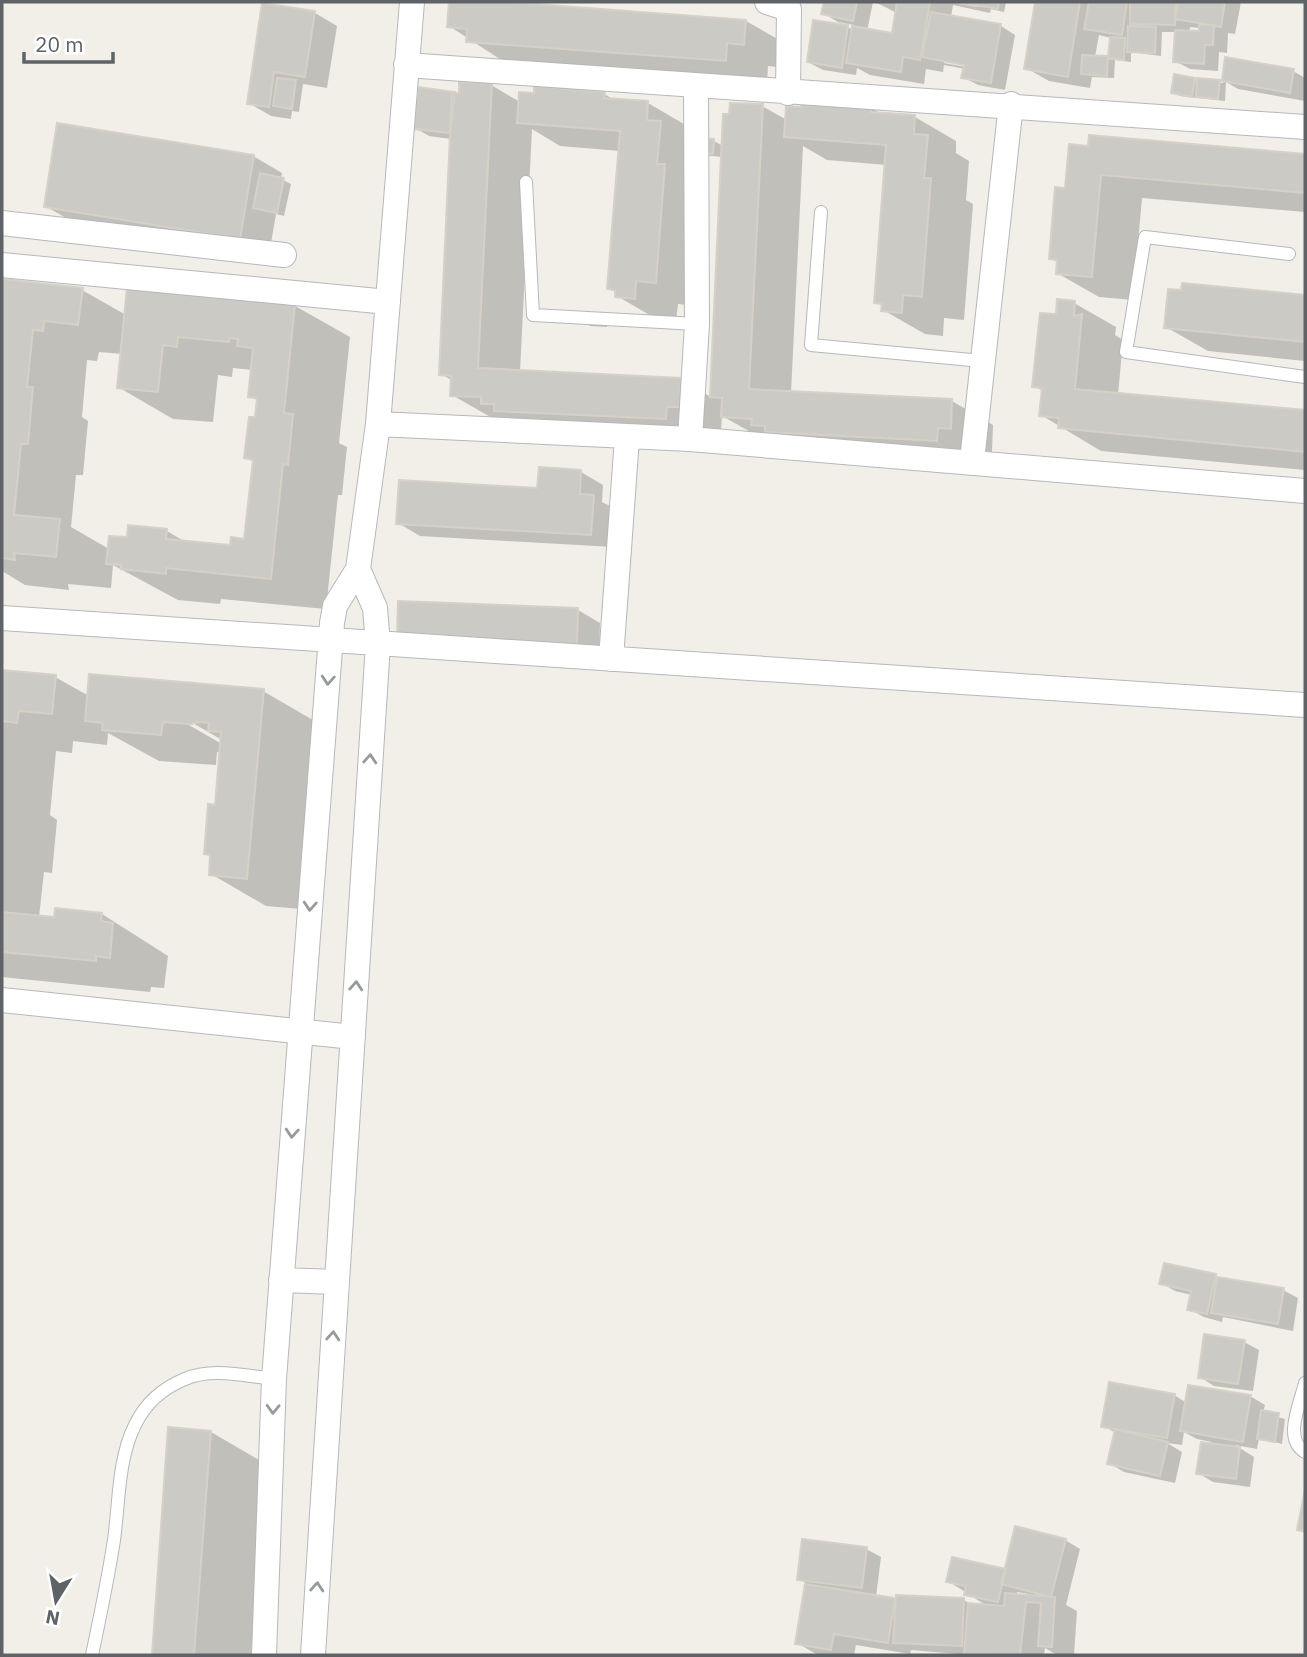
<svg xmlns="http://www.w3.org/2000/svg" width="1307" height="1657" font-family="'IBM Plex Sans',sans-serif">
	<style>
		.shadow { fill: #0003; fill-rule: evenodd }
		.building { fill: #cccac5; stroke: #d6d1c6; stroke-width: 2 }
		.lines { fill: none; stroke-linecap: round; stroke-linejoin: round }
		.lane-casing { stroke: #b5b8bc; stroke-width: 14 }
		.street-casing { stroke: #b5b8bc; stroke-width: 26 }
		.lane { stroke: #fff; stroke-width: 12 }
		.street { stroke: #fff; stroke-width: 24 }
		.oneway { stroke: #979a9d }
	</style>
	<rect width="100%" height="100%" fill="#f1efe8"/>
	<path class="shadow" d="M450 2H529V5L746 21 788 45 786 68 768 66 767 84 509 65 449 26Z
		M826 2H873L867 31 894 35 897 13 875 2H1006L1004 12 991 9 990 13 953 5 951 17 1001 26 1015 35 1005 90 978 85 963 77 965 69 944 65 943 72 926 69 924 84 870 75 857 68 856 75 823 70 808 62 847 27 853 30 854 25 838 22 823 13ZM944 59 973 64 972 68 944 63Z
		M1037 2H1241L1235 34 1228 33 1227 53 1219 52 1218 71 1190 69 1175 61 1177 32H1162L1161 56 1131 52V62L1115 60 1114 78 1092 77 1090 88 1049 81 1026 68ZM1190 27 1200 28V33L1189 32ZM1099 35 1111 38 1110 59 1095 57Z
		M315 13 337 26 327 88 303 84 299 112 292 111 291 119 271 116 249 103Z
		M1227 59 1293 71 1305 78V101L1238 89 1226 82 1225 101 1180 96 1173 92 1195 80 1223 83Z
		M491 85 520 102 604 94 615 100 648 103 689 127V139L714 141 723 146 762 106 787 120 871 108 882 114 915 117 956 141V153L969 161 966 200 973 204 964 320 944 318 943 336 925 334 883 310 884 307 876 302 887 165 827 160 803 146 791 393 952 401 993 425 992 452 765 440 722 416 721 430 494 419 452 395 453 381 441 374 451 139 429 136 415 128 460 94ZM532 129 560 146 620 151 609 288 617 293V296L658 320 676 321 678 304 697 306 701 155 723 157 711 397 681 380 520 372Z
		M1090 137 1305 156V212L1142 198 1133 300 1099 297 1057 273 1058 263 1051 258 1067 189 1089 148Z
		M253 156 282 173 281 179 291 184 284 216 276 214 269 255 75 223 45 206Z
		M2 281 82 290 126 315 129 289 295 306 350 337 339 443 347 447 342 495H338L326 609 221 599 220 604 178 600 113 565 111 588 68 584 69 590 25 585 2 571ZM99 352 122 354 118 387 173 419 213 422 218 375 232 377 233 368 252 370 250 396 258 401 246 458 254 462 246 541 232 547 187 543 167 531 128 539 109 549 71 527 76 475H83L88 421 82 417 87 360 97 361Z
		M1184 285 1305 297V361L1208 351 1166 327Z
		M1074 303 1116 327 1115 335 1123 340 1118 395 1305 412V470L1101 451 1041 415 1043 391 1034 386 1057 316Z
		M584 312 608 317 607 327 590 326 583 322Z
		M581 472 603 485 602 502 616 509 613 547 420 536 398 523 539 490Z
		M578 610 600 623 599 656 421 649Z
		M2 672 55 677 89 696 263 691 318 723 302 909 266 906 211 874 212 857 205 854 217 807 221 753 217 752 216 765 159 761 108 733 107 745 73 741 72 753 56 751 50 815 57 820 52 873 44 872 39 917 102 914 168 956 164 988 151 987 150 992 2 977ZM184 718 222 740V744L182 721Z
		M1215 1276 1283 1290 1298 1298 1293 1331 1223 1317 1222 1322 1204 1317 1189 1309 1192 1295 1175 1291 1161 1283Z
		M1244 1342 1259 1350 1253 1391 1214 1386 1200 1377Z
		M1174 1395 1187 1403 1250 1396 1265 1405 1263 1413 1285 1419 1282 1444 1259 1438 1257 1449 1235 1445 1254 1457 1250 1487 1213 1482 1198 1473 1212 1442 1197 1439 1184 1432 1182 1445 1167 1443 1182 1452 1175 1483 1124 1472 1109 1463 1116 1433 1103 1426Z
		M170 1429 211 1432 266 1464 251 1655H153Z
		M1065 1540 1080 1549 1066 1605 1077 1611 1074 1655H1057L1045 1648 1044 1655H970L911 1650 910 1654 856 1645 854 1655H818L797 1643 806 1583 799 1579 866 1549 881 1557 876 1597 898 1602 964 1600 972 1605 987 1606 948 1581 1006 1571ZM1017 1592 1029 1594V1596H1016Z"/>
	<path class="building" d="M449 2H507L746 20 744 45 727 43 726 61 466 42 467 29 447 27Z
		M824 2H857L853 21 821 14Z
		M897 2H930L920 60 903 57 901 72 846 63 852 26 892 33Z
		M953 2H976L975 6Z
		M977 2H999L998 9 976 5Z
		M1035 2H1080L1068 77 1024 69Z
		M1089 2H1127L1122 35 1084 29Z
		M1130 2H1176L1175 25 1130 24Z
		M1178 2H1225L1221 27 1175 19Z
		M262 3 315 11 305 77 274 72 269 107 247 104Z
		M931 12 1001 24 991 83 961 78 964 65 922 57Z
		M813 20 848 25 842 68 807 62Z
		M1199 24 1214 25 1213 45H1205L1204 64 1173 62 1175 30 1199 31Z
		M1128 26 1156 27 1155 53 1127 52Z
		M1110 37 1125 38 1124 60 1108 58Z
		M1082 55 1108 56 1107 76 1081 74Z
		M1225 57 1294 69 1290 93 1222 81Z
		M1174 74 1195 78 1192 97 1171 93Z
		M277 78 296 80 292 109 273 106Z
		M1197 78 1220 80 1218 99 1196 97Z
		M459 82 492 83 478 368 681 378 680 407H667L666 419 494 411V404H481V397L450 396 451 376 439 375 452 92 459 93Z
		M534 86 605 92 604 98 648 101 647 120 661 121 657 164H665L656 283 636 281 635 299 615 297V290L607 289 620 131 517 123 519 92 534 93Z
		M418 87 455 92 450 133 413 129Z
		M801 101 871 106V112L915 115 914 134 928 135 924 178H931L922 297 903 295 902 313 881 311 882 304 874 303 886 145 784 137 786 106 801 107Z
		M730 103 763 104 749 389 952 399 951 429 938 428 937 441 765 432V426L751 425 752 419 721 417 722 398 710 397 723 114H729Z
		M57 123 254 155 240 239 44 207Z
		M1089 135 1305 154V193L1101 175 1092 277 1056 274 1057 260 1049 259 1055 187 1065 188 1069 144 1088 146Z
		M693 138 714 139 713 154 692 152Z
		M260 173 284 178 277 213 253 208Z
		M2 279 83 288 78 325 44 321 43 331 33 330 27 387H33L28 444H21L14 515 60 519 56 557 14 553 15 560 2 558Z
		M1182 283 1305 295V342L1164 328 1168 289 1181 290Z
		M127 287 295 304 284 413 293 414 288 465 283 464 271 579 166 568V574L121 569V565L106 564 109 536 127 537 128 525 167 529 166 539 230 545 231 537 244 539 253 460 244 458 249 417H255L257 398 248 397 253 348 237 346 238 339 230 338 229 342 178 337 177 347 163 345 158 392 117 388Z
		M1057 299 1075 301 1074 316 1082 314 1075 389 1305 410V452L1058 428 1059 418 1039 416 1042 388 1032 387 1040 313 1056 314Z
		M539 467 581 470 580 494 594 495 591 535 396 524 399 480 537 488Z
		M398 601 578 608 577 644 397 637Z
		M2 670 56 675 52 714 19 711 17 723 2 721Z
		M89 674 264 689 247 879 209 875 210 855 204 854 208 804 215 805 221 732 208 731 209 723 199 722 191 724 163 722 161 735 102 730 103 723 85 721Z
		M55 908 102 913 101 921 113 923 110 958 96 956V961L2 952V912L54 917Z
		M1164 1263 1216 1274 1207 1314 1187 1310 1191 1291 1159 1284Z
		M1217 1277 1284 1288 1278 1324 1211 1313Z
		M1204 1334 1245 1340 1238 1384 1198 1378Z
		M1109 1382 1175 1394 1167 1438 1101 1427Z
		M1188 1385 1251 1395 1243 1442 1180 1431Z
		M1261 1410 1279 1413 1275 1442 1257 1439Z
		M168 1427 211 1431 194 1655H152Z
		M1115 1429 1168 1442 1160 1476 1107 1464Z
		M1201 1442 1240 1447 1236 1479 1196 1474Z
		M1305 1490V1532L1297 1530Z
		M1015 1526 1066 1539 1051 1597 1001 1584Z
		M802 1539 867 1547 862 1588 797 1580Z
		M952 1557 1006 1569 998 1602 964 1595 966 1586 946 1582Z
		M805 1584 895 1598 888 1643 834 1634 831 1650 795 1644Z
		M1005 1593 1055 1597 1052 1647 1038 1646 1041 1603 1026 1602 1020 1655 964 1654 968 1603 1004 1606Z
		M896 1595 964 1598 962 1646 893 1643Z"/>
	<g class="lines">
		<g class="lane-casing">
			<path id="lane" d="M526 182 533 315 697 324
				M821 212 811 345 982 361
				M1289 254 1145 237 1126 352 1305 377
				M1305 1383C1300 1404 1283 1439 1305 1452
				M92 1655C100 1617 108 1579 114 1540 119 1504 118 1458 135 1425 145 1404 163 1388 185 1379 212 1367 245 1376 274 1379"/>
		</g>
		<g class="street-casing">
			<path id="street" d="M767 2 789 9 788 93
				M406 65C706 88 1006 104 1305 127
				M2 223 284 255
				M2 265 388 302
				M378 424 690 439 1305 491
				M690 439 697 324 696 87
				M972 461 1011 104
				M2 618 1305 705
				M611 659 627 438
				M2 1000 353 1037
				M281 1280 337 1282
				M264 1655 274 1379 332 623 335 606 358 569 378 424 412 2
				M313 1655 378 644 375 608 358 569"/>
		</g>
		<use href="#lane" class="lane"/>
		<use href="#street" class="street"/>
	</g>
	<defs><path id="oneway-chevron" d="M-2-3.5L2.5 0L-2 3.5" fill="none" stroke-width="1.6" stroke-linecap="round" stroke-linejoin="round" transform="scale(1.75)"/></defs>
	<g class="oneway">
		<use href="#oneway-chevron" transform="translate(328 680) rotate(94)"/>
		<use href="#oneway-chevron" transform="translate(370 759) rotate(-86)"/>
		<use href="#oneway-chevron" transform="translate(310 906) rotate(94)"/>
		<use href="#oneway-chevron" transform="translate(356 986) rotate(-86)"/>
		<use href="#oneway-chevron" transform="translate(292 1133) rotate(94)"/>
		<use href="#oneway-chevron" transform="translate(333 1336) rotate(-86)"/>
		<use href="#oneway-chevron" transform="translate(273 1409) rotate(92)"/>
		<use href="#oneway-chevron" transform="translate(317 1587) rotate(-86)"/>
	</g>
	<rect width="1307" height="1657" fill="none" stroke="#5f6368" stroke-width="7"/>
	<g transform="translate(56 1601) rotate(191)" stroke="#ffffff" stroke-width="5" paint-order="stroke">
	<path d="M0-5L12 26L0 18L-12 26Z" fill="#5f6368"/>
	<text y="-10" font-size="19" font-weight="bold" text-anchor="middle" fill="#5f6368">N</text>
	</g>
	<path d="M24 52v10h89v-10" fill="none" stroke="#5f6368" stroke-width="3.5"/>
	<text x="35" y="52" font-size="21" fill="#5f6368" stroke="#ffffff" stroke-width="5" paint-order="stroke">20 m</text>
</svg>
